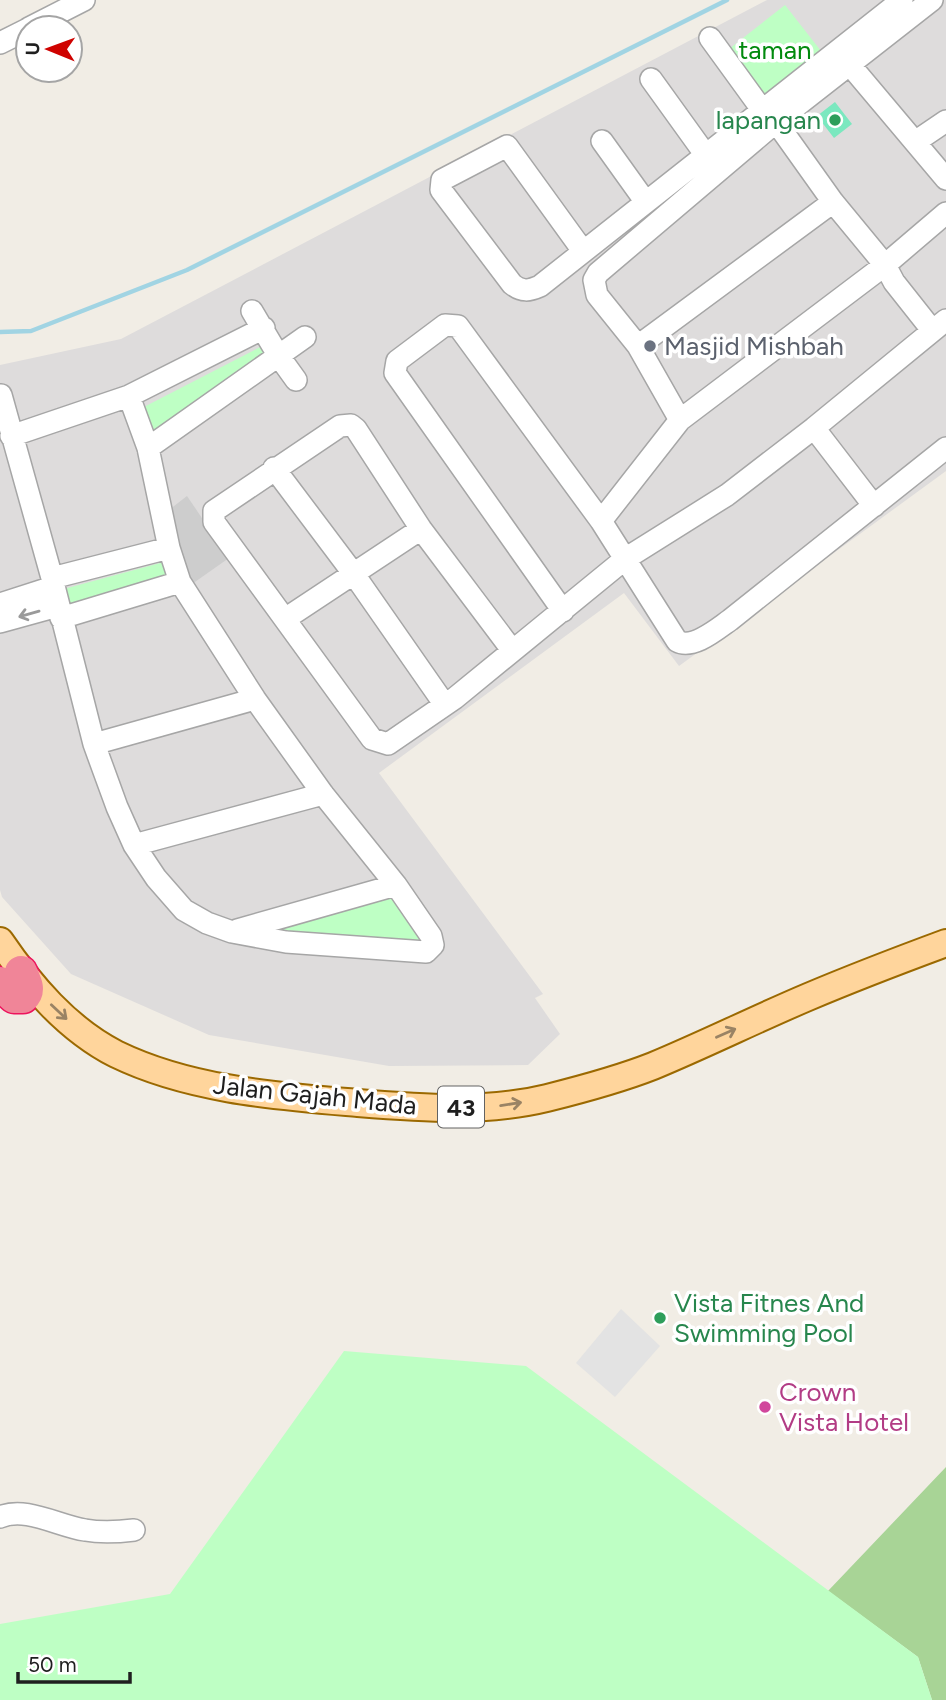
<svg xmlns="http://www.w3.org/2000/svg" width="946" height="1700" font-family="Figtree,sans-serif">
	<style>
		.residential { fill: #dedcdc }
		.religious { fill: #cdcdcd }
		.forest { fill: #a8d496 }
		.park { fill: #beffc4 }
		.pitch { fill: #7be8bf }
		.parking { fill: #e3e3e3 }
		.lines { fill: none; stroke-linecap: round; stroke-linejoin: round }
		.stream { stroke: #a1d4e3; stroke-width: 4.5 }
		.minor-casing { stroke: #a6a6a6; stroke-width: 24 }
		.major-casing { stroke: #9b6900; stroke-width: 30 }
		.highway-casing { stroke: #ed145d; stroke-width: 35 }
		.minor { stroke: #fff; stroke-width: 21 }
		.major { stroke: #ffd59c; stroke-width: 26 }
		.highway { stroke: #f08598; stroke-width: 32 }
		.oneway { stroke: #9a9a9a }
		.oneway2 { stroke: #9a8364 }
		.leisure-dot { fill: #2e9e5b; stroke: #fff; stroke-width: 2.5 }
		.worship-dot { fill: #6b7280; stroke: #fff; stroke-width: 2.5 }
		.hotel-dot { fill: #d1479c; stroke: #fff; stroke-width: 2.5 }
		.labels { text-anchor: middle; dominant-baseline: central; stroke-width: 7; stroke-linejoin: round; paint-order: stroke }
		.shield { fill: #fff; stroke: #626262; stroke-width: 2 }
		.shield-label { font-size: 24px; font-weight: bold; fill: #1f1f1f }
		.park-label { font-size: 26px; fill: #018a0d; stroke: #fff }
		.leisure-label { font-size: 26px; fill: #27864d; stroke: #fff; text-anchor: end }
		.worship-label { font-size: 26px; fill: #5b616d; stroke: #fff; text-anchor: start }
		.street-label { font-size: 26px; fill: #1f1f1f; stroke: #fff }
		.hotel-label { font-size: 26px; fill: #b23c85; stroke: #fff; text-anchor: start }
	</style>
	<rect width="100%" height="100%" fill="#f1ede5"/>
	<path class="residential" d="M767 0H946V471L679 666 624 593 379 773 543 994 535 998 560 1034 528 1065 389 1066 209 1035 71 974 2 897 0 890V365L121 339Z"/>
	<path class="religious" d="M187 496 229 558 192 584 169 510Z"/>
	<path class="forest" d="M946 1467V1700H932L918 1657 828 1591Z"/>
	<path class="park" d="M785 5 821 51 764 95 729 49Z
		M266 344 274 358 154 443 140 409Z
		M164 562 177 588 68 621 60 590Z
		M391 893 428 943 421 948 265 929Z
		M344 1351 526 1366 918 1657 932 1700H0V1624L170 1594Z"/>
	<path class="pitch" d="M835 102 852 124 834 138 817 116Z"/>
	<path class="parking" d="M621 1309 660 1346 615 1397 576 1363Z"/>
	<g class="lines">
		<path class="stream" d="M0 332 31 331 187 270 727 0"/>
		<g class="minor-casing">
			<path id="minor" d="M29 28 84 0
				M710 38 763 111
				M0 43 28 29
				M850 65 946 179
				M651 79 705 154
				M776 122 833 202 885 265 894 282 932 330
				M602 141 645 201
				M915 142 946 121
				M583 251 507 146 442 180 441 190 512 284C522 292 529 291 540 286L902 0
				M252 311 278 355 296 380
				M638 346 833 202
				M1 395 52 578 94 744 117 807 134 845 156 878 184 910 207 923 232 932 286 942 426 952 433 945 431 936 396 885 323 794 255 699 180 582 169 548 148 448 129 396
				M680 420 638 346 597 295 594 280 598 273 776 122 932 0
				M814 428 874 506
				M11 436 129 396 264 328
				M148 448 305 337
				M274 468 353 573 445 705
				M601 521 680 420 885 265 946 213
				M52 578 169 548
				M0 604 53 587
				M563 611 395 373 397 361 445 325 458 326 601 521 677 641C693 650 717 629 730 620L946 448
				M61 618 180 582
				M285 619 421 529
				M0 622 58 606
				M512 650 421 529 356 429 351 425 340 426 214 511V522L372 739 388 744 455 698 625 559 727 495 814 428 946 320
				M94 744 255 699
				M134 845 323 794
				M237 930 396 885
				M0 1517C26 1506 58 1526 85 1530 101 1533 118 1532 134 1530"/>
		</g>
		<g class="major-casing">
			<path id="major" d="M0 941C30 985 67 1029 116 1054 190 1090 277 1096 358 1103 421 1108 486 1113 547 1098 583 1089 620 1079 653 1066 706 1044 756 1019 808 997 853 978 900 960 946 943"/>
		</g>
		<g class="highway-casing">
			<path id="highway" d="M0 983 14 997H23C31 990 25 981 21 972"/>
		</g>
		<use href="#minor" class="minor"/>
		<use href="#major" class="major"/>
		<use href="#highway" class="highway"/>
	</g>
	<defs><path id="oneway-shaft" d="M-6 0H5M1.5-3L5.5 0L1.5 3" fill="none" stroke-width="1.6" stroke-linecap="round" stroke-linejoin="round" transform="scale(1.75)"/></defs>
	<use class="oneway" href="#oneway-shaft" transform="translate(29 614) rotate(164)"/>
	<g class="oneway2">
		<use href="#oneway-shaft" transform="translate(59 1012) rotate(43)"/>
		<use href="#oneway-shaft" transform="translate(726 1033) rotate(-24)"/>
		<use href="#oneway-shaft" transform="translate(511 1104) rotate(-9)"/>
	</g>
	<g class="leisure-dot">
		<circle cx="835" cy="120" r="7"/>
		<circle cx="660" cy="1318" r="7"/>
	</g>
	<circle class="worship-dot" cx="650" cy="346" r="7"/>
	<circle class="hotel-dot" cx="765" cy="1407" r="7"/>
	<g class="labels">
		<rect class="shield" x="438" y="1086.5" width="46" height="41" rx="5"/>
		<g class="shield-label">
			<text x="461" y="1107">43</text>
		</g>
		<g class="park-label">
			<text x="775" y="50">taman</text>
		</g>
		<g class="leisure-label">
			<text x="821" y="120">lapangan</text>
			<text x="674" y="1303" text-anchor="start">Vista Fitnes And<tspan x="674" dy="30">Swimming Pool</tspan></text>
		</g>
		<g class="worship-label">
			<text x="664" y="346">Masjid Mishbah</text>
		</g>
		<g class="street-label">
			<text transform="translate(315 1095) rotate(6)">Jalan Gajah Mada</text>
		</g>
		<g class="hotel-label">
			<text x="779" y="1392">Crown<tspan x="779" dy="30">Vista Hotel</tspan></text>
		</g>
	</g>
	<g transform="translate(49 49) rotate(271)"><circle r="33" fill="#ffffff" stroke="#a5a5a5" stroke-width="2"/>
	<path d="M0-5L12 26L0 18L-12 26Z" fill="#cf0200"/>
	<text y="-10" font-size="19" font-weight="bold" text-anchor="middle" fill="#1f1f1f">U</text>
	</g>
	<path d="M18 1672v10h112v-10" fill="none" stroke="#1f1f1f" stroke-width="3.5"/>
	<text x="28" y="1672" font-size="21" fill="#1f1f1f" stroke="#ffffff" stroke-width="5" paint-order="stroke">50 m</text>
</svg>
